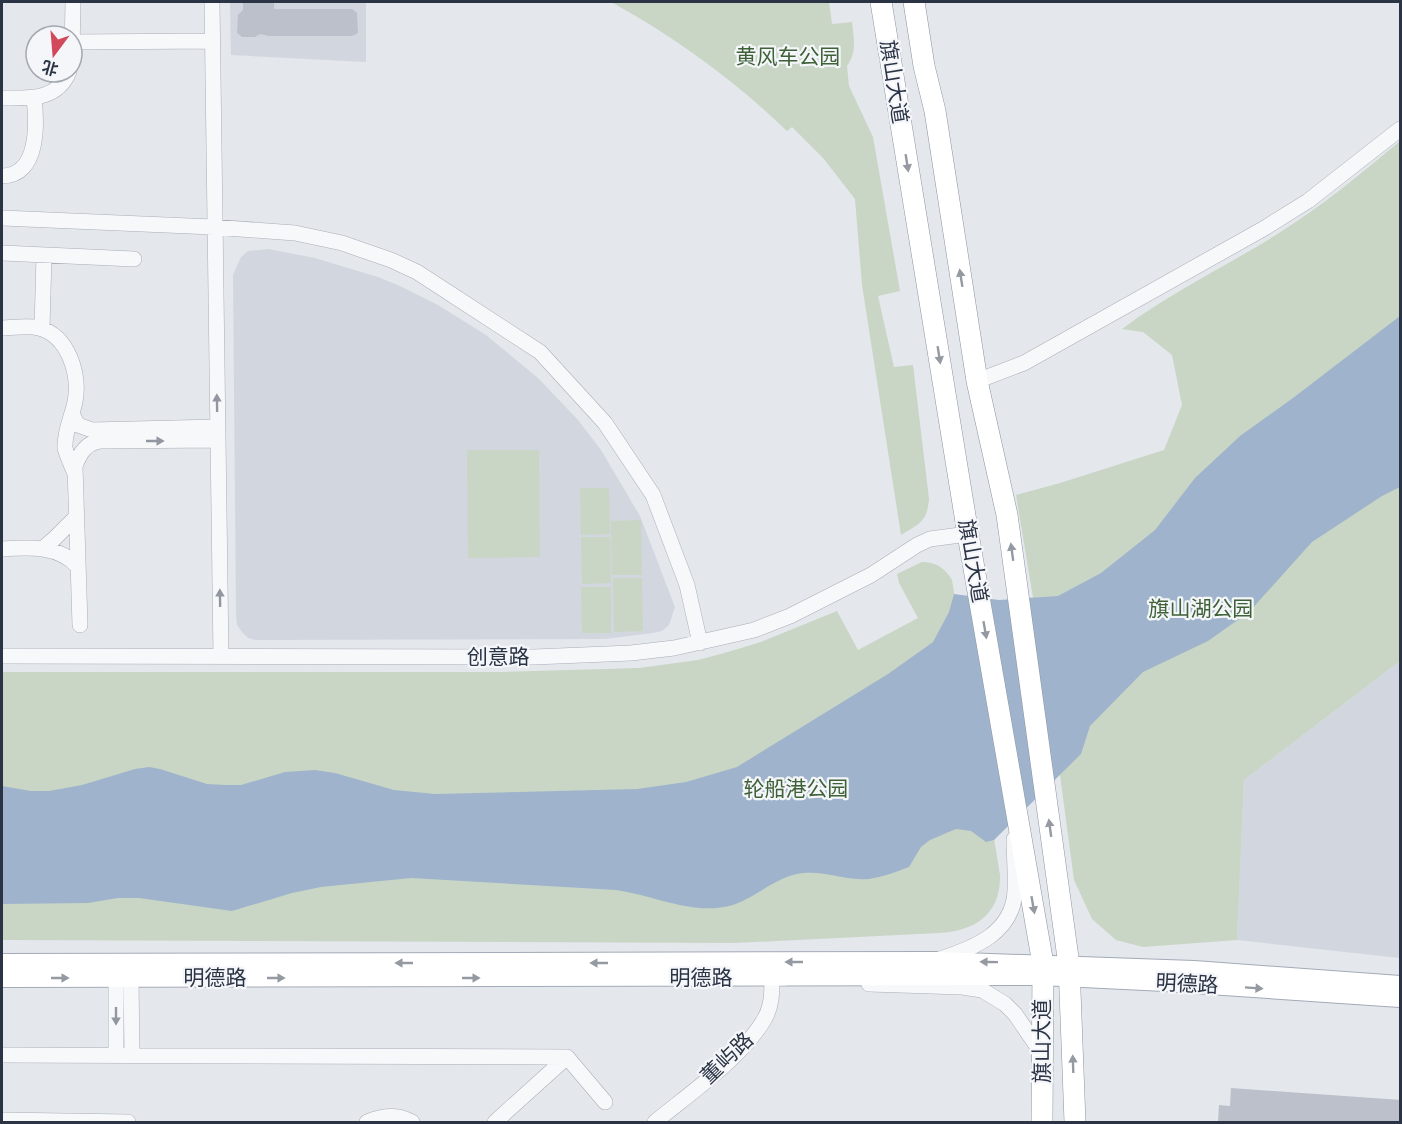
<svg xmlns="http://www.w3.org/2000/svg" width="1402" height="1124" font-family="'DM Sans','Noto Sans SC',sans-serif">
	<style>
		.built { fill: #d2d6de }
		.green { fill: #c9d6c5 }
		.water { fill: #9fb4cc }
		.building { fill: #bbc0ca }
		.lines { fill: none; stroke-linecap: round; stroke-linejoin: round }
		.minor-casing { stroke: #a9aeb7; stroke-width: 16 }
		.major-casing { stroke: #a3abb8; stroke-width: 20 }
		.highway-casing { stroke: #8b94a3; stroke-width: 22 }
		.minor { stroke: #f7f8fa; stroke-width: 15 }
		.major { stroke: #fff; stroke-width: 18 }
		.highway { stroke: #fff; stroke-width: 21 }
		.oneway { fill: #959aa2 }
		.oneway2 { fill: #9196a0 }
		.labels { text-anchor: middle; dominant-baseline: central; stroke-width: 4.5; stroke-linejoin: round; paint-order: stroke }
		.park-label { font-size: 21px; fill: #3f6138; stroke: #f4f6f9 }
		.street-label { font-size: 21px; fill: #2b3445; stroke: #f4f6f9 }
	</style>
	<rect width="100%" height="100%" fill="#e4e7ec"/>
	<path class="built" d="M230 2H366V62L231 55Z
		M268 249 315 258 378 277 400 286 438 305 486 335 538 378 578 420 601 450 640 516 675 607 669 625 662 631 653 633 605 639 256 640 248 638 242 632 237 625 236 615 233 275 241 257 248 251Z
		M1400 661V958L1237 940 1244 780Z"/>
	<path class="green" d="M611 2H829L832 24 852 22C854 39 857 52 847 66L849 86 873 137 900 291 878 296 894 367 913 365 929 499C927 522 919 524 901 535L862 285 855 199 823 158 792 127 787 131C734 80 675 37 611 2Z
		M1400 141V661L1244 780 1237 940 1143 947 1116 940 1092 919 1074 880 1050 700 1016 495 1060 483 1164 450 1182 405 1172 355 1143 332 1122 329C1171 292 1227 266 1279 233 1322 206 1362 173 1400 141Z
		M467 450H539L540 557 468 558Z
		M580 488H609L610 534 581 535Z
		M641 520 642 575H612L611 521Z
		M581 537H610L611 583 582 584Z
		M922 562C936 562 945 568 952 580L1000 875C1001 914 975 931 939 933L734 943 2 940V672H502L639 668 698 660 728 652 761 642 837 611 858 650 918 618 899 583 897 574Z
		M613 578H642L643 631 614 632Z
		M581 587H611V633H582Z"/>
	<path class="water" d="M1400 316V487L1382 496 1312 542 1249 612 1208 641 1143 672 1090 726 1081 754 994 840 986 842 971 831 956 829 930 840 921 847 909 867C896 872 882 877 869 879 847 881 826 871 804 873 776 875 756 899 729 906 692 915 652 895 616 890L411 878 321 887 292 893 232 911 139 898H118L88 903 2 904V786L31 791H49L82 785 135 769 149 767 160 769 207 784 225 785H241L285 772 315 770 335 773 394 790 435 794 637 789 686 782 737 767 888 674 933 642 949 612 954 594 999 600 1058 596 1101 573 1155 530 1195 478 1240 436 1293 398Z"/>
	<path class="building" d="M243 2H274V9H352L357 13 358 33 352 36H269L260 34 255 37H242L237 33 238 15 243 10Z
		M1231 1088 1401 1100V1122H1218L1219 1105 1230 1106Z"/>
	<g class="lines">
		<g class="minor-casing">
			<path id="minor" d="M212 2 221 656
				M72 42 212 41
				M72 52 73 2
				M2 98C28 98 57 101 69 72
				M2 176C39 176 37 124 34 98
				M2 218 213 227 295 233 342 243 391 260 417 272 540 352 605 423 653 495 687 585 700 643
				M2 253 134 259
				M2 328C14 328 27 325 39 328 69 336 80 375 75 402 72 416 64 433 65 448 67 456 72 466 75 474
				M42 329 44 255
				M977 381 1024 363 1263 229 1308 201 1400 129
				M72 414 78 425 92 430 217 427
				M2 549C28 547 60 545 78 567
				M42 549 54 539 77 516
				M80 625 75 466C80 453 86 443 100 441L218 440
				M2 656 534 657 631 653 674 648 754 630 790 616 871 575 917 545 930 539 968 534
				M940 959C974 948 1013 933 1015 891 1016 874 1014 856 1014 839
				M116 978V1055
				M131 978 132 1055
				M869 984 962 987 982 990 1005 1004 1015 1014 1043 1055
				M2 1055 567 1057 605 1102
				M2 1120 128 1122
				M367 1122C383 1115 396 1114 412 1122
				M495 1122 567 1057
				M655 1122C689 1094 744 1056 765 1018 772 1006 772 991 772 978H785"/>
		</g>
		<g class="major-casing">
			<path id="major" d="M2 963 935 961 1194 970 1400 985
				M2 978 1042 976 1165 982 1400 998"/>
		</g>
		<g class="highway-casing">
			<path id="highway" d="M881 2 968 534 1043 964 1042 1122
				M914 2 924 66 935 111 977 381 1007 515 1069 965 1075 1122"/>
		</g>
		<use href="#minor" class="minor"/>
		<use href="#major" class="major"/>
		<use href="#highway" class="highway"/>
	</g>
	<defs><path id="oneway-solid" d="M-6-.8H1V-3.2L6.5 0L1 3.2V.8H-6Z" transform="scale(1.5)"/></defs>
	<g class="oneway">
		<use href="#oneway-solid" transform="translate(907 163) rotate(81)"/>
		<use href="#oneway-solid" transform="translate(961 278) rotate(-99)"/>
		<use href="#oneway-solid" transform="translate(939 355) rotate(81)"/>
		<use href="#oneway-solid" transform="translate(1012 552) rotate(-98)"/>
		<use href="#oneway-solid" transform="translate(985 630) rotate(80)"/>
		<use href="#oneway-solid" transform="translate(1050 828) rotate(-98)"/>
		<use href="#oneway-solid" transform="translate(1033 905) rotate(80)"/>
		<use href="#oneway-solid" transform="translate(794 962) rotate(180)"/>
		<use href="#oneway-solid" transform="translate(989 962) rotate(-179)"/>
		<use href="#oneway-solid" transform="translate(404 963) rotate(180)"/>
		<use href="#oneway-solid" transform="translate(599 963) rotate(180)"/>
		<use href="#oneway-solid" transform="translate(60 978)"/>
		<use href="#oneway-solid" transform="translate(276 978)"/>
		<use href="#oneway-solid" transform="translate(471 978)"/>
		<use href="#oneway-solid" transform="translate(1254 988) rotate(4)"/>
		<use href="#oneway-solid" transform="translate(1073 1064) rotate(-92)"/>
	</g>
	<g class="oneway2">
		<use href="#oneway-solid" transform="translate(217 403) rotate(-91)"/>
		<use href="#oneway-solid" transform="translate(155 441)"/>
		<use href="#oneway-solid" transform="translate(220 598) rotate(-91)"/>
		<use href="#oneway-solid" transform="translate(116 1016) rotate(90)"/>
	</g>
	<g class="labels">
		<g class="park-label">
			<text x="788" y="57">黄风车公园</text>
			<text x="1201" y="609">旗山湖公园</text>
			<text x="796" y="789">轮船港公园</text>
		</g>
		<g class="street-label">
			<text transform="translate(894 82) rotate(81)">旗山大道</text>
			<text transform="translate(973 561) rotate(80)">旗山大道</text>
			<text x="498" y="657">创意路</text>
			<text x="215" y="978">明德路</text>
			<text x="701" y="978">明德路</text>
			<text transform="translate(1187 984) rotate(3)">明德路</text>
			<text transform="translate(1042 1041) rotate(-90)">旗山大道</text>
			<text transform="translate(727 1058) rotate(-44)">董屿路</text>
		</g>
	</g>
	<rect width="1402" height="1124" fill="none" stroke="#2b3445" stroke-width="6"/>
	<g transform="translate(54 54) rotate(196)"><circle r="28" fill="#f4f6f9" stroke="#a4a8b1" stroke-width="1.5"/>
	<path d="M0-4.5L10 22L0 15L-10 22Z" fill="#d1495b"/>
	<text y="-9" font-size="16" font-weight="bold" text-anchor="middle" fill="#2b3445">北</text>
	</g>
</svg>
